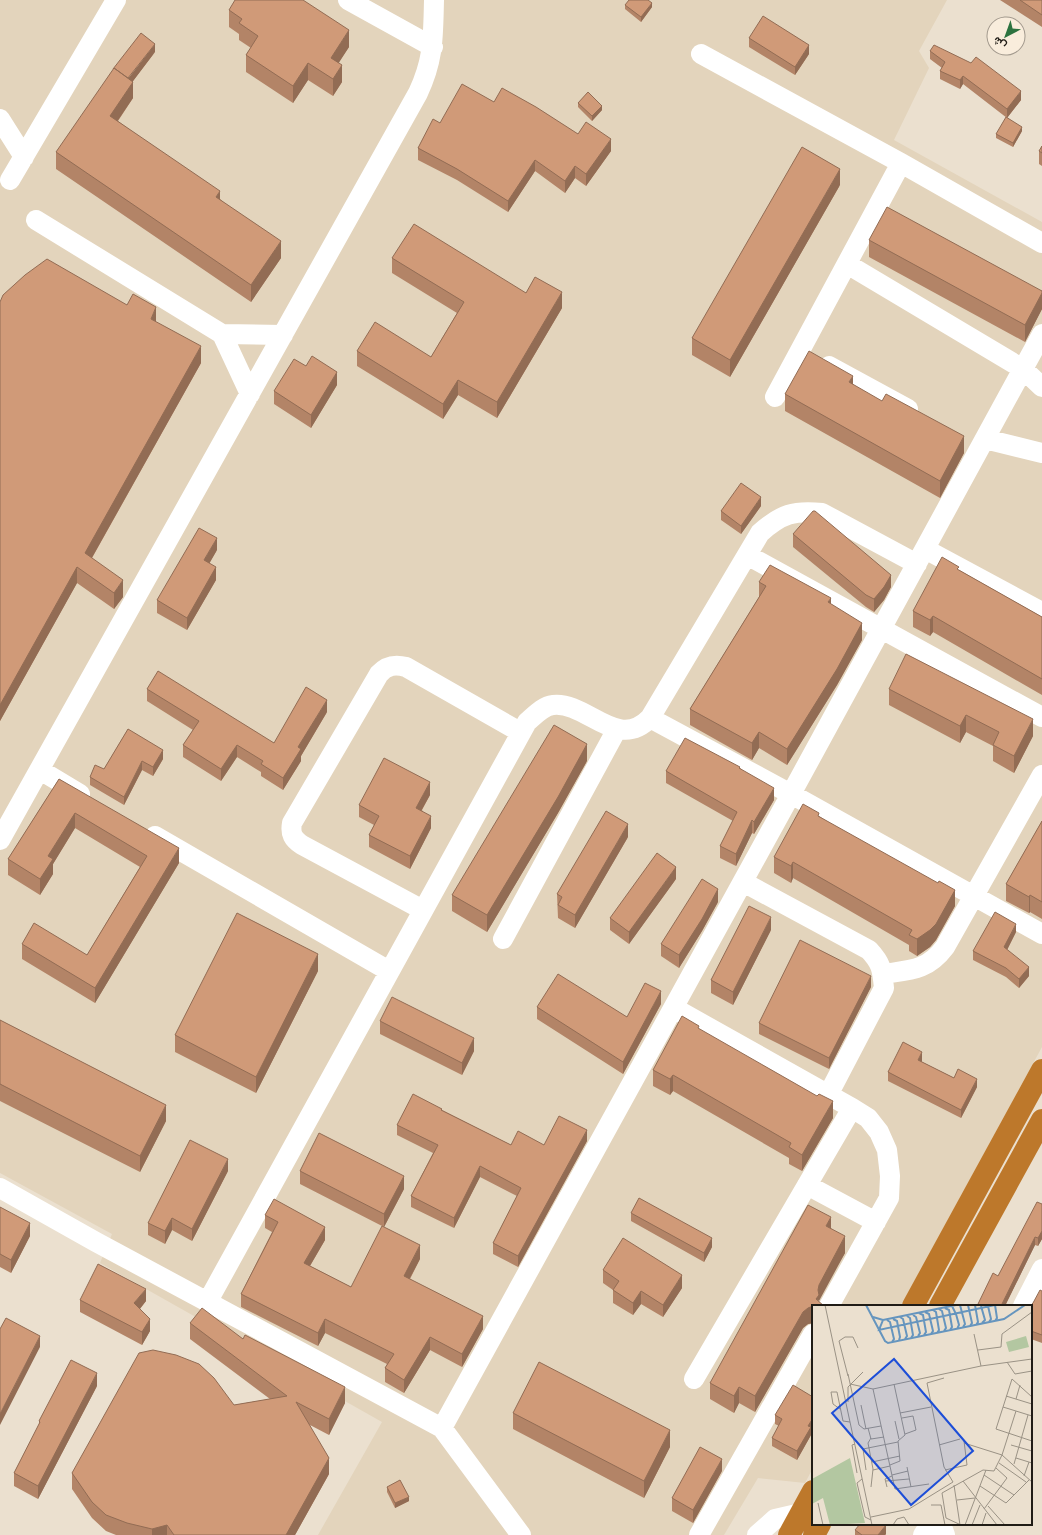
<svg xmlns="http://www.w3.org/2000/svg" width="1042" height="1535" font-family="'Golos Text',Vazirmatn,sans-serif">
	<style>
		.built { fill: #e3d4bc }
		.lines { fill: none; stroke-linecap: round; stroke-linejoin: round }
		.minor { stroke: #fff; stroke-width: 20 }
		.highway { stroke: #bd782b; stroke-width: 22 }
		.wall { fill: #b38467 }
		.shaded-wall { fill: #926c54 }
		.building { fill: #d09a78; stroke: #926c54 }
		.inset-river { fill: none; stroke: #6695be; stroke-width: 2 }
		.inset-road { fill: none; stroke: #9a9285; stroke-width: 1 }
		.view { fill: #1d4ed8; fill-opacity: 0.15; stroke: #1d4ed8; stroke-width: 2 }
		.inset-edge { fill: none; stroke: #201c16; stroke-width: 2 }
	</style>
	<rect width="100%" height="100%" fill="#ebe0cf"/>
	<path class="built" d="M0 0H947L919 51 929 68 894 140 1042 222V1047L901 1306H813V1468L805 1483 758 1478 724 1535H318L382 1422 100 1263 112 1234 0 1173Z"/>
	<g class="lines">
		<path class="minor" d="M348 0 433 47
			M701 54 901 163 1042 243
			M0 119 24 157
			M10 180 116 0
			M36 220 222 334 283 335
			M847 264 1023 369 1042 387
			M222 334 250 394
			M829 366 908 409
			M775 397 901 163
			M985 439 1042 453
			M925 549 1042 612
			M747 555 1042 717
			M650 718 791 794 1042 934
			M40 770 80 794
			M155 836 389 971
			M0 840 418 93C434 59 433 37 434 0
			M743 882 869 950C882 964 882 970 884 988L828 1095
			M423 910 302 845C293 839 290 834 292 823L379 674C387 665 395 664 406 667L520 732
			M503 939 617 729
			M883 974C910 970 927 971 945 947L1042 775
			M674 1008 852 1108 868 1118 879 1132 887 1150 890 1176 889 1198 829 1306
			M807 1185 876 1222
			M0 1188 96 1242 442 1428 521 1535
			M208 1301 527 722C535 715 543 706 553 705 587 701 617 752 650 718L760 533C781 514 794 510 822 513L917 564
			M1023 1306 1042 1269
			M694 1379 852 1108
			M442 1428 791 794 1042 334
			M941 1524 945 1535
			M699 1535 813 1334
			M757 1535 775 1519 801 1513
			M923 1535 930 1524"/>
		<path class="highway" d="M913 1306 1042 1070
			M940 1306 1042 1120
			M789 1535 813 1491
			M814 1535 820 1524"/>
	</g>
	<path class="wall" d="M1000 0H1042V27Z
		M625 5 652 7 641 22 625 9Z
		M229 10 349 47 338 63 342 82 333 96 308 80 293 103 246 72V55L251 48 239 40V34L229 27Z
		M749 38 809 54 795 75 749 47Z
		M930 51 1021 100 1007 118 963 84 960 89 940 79V71L942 68 930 59Z
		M155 52 133 81V98L118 121 220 199 281 258 251 302 56 169V152Z
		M494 102 578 134 611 151 586 186 575 178 565 193 535 171 508 212 457 180 418 160V148L440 123Z
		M578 103 602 110 592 121 578 107Z
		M1022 131 1013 147 996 138V134Z
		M1042 146V166L1039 164V151Z
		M840 185 730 377 692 355V338Z
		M869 240 1042 291V309L1025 342 869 257Z
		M392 258 526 293 562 308 497 418 458 395 443 419 357 366V351L431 357 457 313 392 273Z
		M0 302 127 305 156 322 201 363 92 558 123 597 114 609 77 583 0 721Z
		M337 385 311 428 274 404V391Z
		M853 385 964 453 940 498 785 411V394Z
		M761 506 741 534 721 520V511Z
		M793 534 891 587 884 600 874 612 866 607 793 547Z
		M217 550 209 563 216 580 187 630 157 613V600Z
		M959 570 1042 617V695L933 632 930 636 913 627V611Z
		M759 582 831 604 862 640 837 685 787 765 759 748 752 760 690 725V709L759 597Z
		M147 689 274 743 327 712 301 756V761L283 790 261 776V772L237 757 221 781 183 757V745L193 730 147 701Z
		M889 689 1033 736 1014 773 993 761V746L966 732 960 743 889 705Z
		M128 729 163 759 153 776 142 770 124 805 90 785V777L104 769Z
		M587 761 558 813 487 932 452 911V895Z
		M740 768 774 800 754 834 752 833 736 866 720 858V846L733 821 666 783V771Z
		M59 779 179 863 95 1003 22 959V944L87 955 140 867 75 828 53 864V874L40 895 8 875V859Z
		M430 795 422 810 431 828 410 869 369 847V835L374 825 359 817V805Z
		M819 816 955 906 936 940 930 947 917 956 909 951V945L793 878 791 883 774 873V857Z
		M1042 821V919L1030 912 1029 913 1006 901V884Z
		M628 837 575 928 558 918 557 894Z
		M676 879 629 944 610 930V918Z
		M718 902 702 931 679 968 661 956V944Z
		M771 930 733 1005 711 993V980Z
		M1016 932 1007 950 1029 976 1019 988 1006 977 973 960V951Z
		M318 971 256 1093 175 1052V1035Z
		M871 987 829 1069 759 1034V1023Z
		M661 1004 623 1074 537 1019V1007L627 1017Z
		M0 1020 166 1121 140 1172 0 1101Z
		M380 1021 474 1051 462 1075 380 1034Z
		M699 1029 833 1118 802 1171 789 1164V1158L673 1091 670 1095 653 1086V1070Z
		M922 1061V1062L954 1078 977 1087 961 1118 888 1081V1072Z
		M442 1110 511 1145H544L587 1141 518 1267 493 1254V1243L517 1196 480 1177 454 1228 411 1207V1196L433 1153 397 1135V1125Z
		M228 1171 192 1241 172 1230 165 1244 148 1235V1223Z
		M300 1171 404 1189 384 1227 300 1184Z
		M1042 1204V1239L1038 1246 1035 1245 1005 1306H978V1304L998 1276Z
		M0 1207 30 1236 11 1273 0 1267Z
		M631 1213 712 1247 704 1262 631 1221Z
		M265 1215 325 1240 310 1266 351 1287 420 1259 410 1279 483 1329 462 1367 430 1350 404 1393 385 1382V1368L387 1364 325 1333 318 1346 241 1307V1294L272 1232 265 1228Z
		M831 1228 845 1253 813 1306V1323L808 1324 803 1328 755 1412 739 1403 734 1413 710 1399V1383Z
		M603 1270 682 1288 663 1317 641 1304 633 1315 613 1303V1290L603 1283Z
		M1042 1291V1343L1031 1339V1306Z
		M80 1300 146 1301 140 1309 150 1331 142 1345 80 1312Z
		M190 1323 345 1403 329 1435 310 1425 329 1474 295 1535H116L106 1531 92 1518 72 1489V1473L234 1405 270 1399 190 1339Z
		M97 1386 38 1499 14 1486V1473L39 1425V1421Z
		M813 1397V1426L811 1430V1435L797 1460 772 1446V1438L779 1426 775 1424V1415Z
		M513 1413 670 1447 644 1498 513 1429Z
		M722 1471 693 1523 672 1511V1498Z
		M387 1487 409 1501 395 1508 387 1492Z
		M855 1530 886 1534 885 1535H855Z"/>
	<path class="shaded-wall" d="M652 3V7L641 22V17Z
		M349 30V47L331 75V58Z
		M155 44V52L127 89V80Z
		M809 45V54L795 75V67Z
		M308 63V80L293 103V86Z
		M342 65V82L333 96V79Z
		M963 76V84L960 89V80Z
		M133 82V98L110 132V116Z
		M1021 91V100L1007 118V109Z
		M602 106V110L592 121V116Z
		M1022 127V131L1013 147V143Z
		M611 139V151L586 186V174Z
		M535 160V171L508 212V201Z
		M575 166V178L565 193V181Z
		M840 169V185L730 377V360Z
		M220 191V208L216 197Z
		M281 241V258L251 302V285Z
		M562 292V308L497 418V402Z
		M1042 293V309L1025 342V325Z
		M156 307V323L151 319Z
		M201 346V363L85 570V553Z
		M337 372V385L311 428V415Z
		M853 376V392L849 382Z
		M458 380V395L443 419V404Z
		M964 436V453L940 498V481Z
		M761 497V506L741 534V526Z
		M217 538V550L204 573V560Z
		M77 567V583L0 721V705Z
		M216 567V580L187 630V618Z
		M891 575V587L884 600 874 612V599Z
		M123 580V597L114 609V593Z
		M831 598V614L828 602Z
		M933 616V632L930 636V620Z
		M862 623V640L837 685 787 765V749Z
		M327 700V712L301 756V761L283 790V778L298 747Z
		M966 715V732L960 743V726Z
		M1033 719V736L1014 773V756Z
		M759 732V748L752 760V743Z
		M587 744V761L558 813 487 932V915Z
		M237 745V757L221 781V769Z
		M163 750V759L153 776V767Z
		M142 761V770L124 805V797Z
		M430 782V795L416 820V808Z
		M774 788V800L754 834V822Z
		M75 813V828L53 864V874L40 895V879L48 856Z
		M431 816V828L410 869V856Z
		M752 820V833L736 866V854Z
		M628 824V837L575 928V915Z
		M179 848V863L95 1003V988Z
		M793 862V878L791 883V866Z
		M676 867V879L629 944V932Z
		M718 889V902L702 931 679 968V955Z
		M955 890V906L936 940 930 947 917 956V939Z
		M1030 895V912L1029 913V897Z
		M771 917V930L733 1005V992Z
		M1016 924V932L1004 956V947Z
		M318 954V971L256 1093V1077Z
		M1029 967V976L1019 988V979Z
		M871 976V987L829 1069V1058Z
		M661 991V1004L623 1074V1062Z
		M474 1038V1051L462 1075V1063Z
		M922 1052V1061L918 1068V1060Z
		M673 1075V1091L670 1095V1079Z
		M977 1079V1087L961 1118V1110Z
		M833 1101V1118L802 1171V1155Z
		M166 1105V1121L140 1172V1156Z
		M587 1130V1141L518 1267V1256Z
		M228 1159V1171L192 1241V1229Z
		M480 1166V1177L454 1228V1218Z
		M404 1176V1189L384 1227V1214Z
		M831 1217V1233L826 1226Z
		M172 1218V1230L165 1244V1231Z
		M30 1223V1236L11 1273V1260Z
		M325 1227V1240L304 1276V1263Z
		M1042 1231V1239L1038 1246V1238Z
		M845 1236V1253L819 1301 816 1299 819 1285Z
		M1035 1237V1245L1005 1306H1001Z
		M712 1238V1247L704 1262V1253Z
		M420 1245V1259L404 1289V1276Z
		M682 1275V1288L663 1317V1305Z
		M146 1289V1301L134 1316V1303Z
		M641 1291V1304L633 1315V1303Z
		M813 1306V1323L808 1324 803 1328 755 1412V1396L803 1312 808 1308Z
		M483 1316V1329L462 1367V1354Z
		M150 1319V1331L142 1345V1332Z
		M325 1319V1333L318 1346V1333Z
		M40 1336V1347L0 1425V1414Z
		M430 1337V1350L404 1393V1380Z
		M97 1373V1386L38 1499V1486Z
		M345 1387V1403L329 1435V1419Z
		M739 1387V1403L734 1413V1396Z
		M813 1418V1426L811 1430V1435L797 1460V1451L808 1426Z
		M670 1430V1447L644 1498V1481Z
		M329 1458V1474L295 1535H286Z
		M722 1459V1471L693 1523V1510Z
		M409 1497V1501L395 1508V1503Z
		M167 1525V1535H152V1529Z
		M886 1525V1534L885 1535H878Z"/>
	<path class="building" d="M235 0H303L349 30 331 58 342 65 333 79 308 63 293 86 246 55 258 36 239 23 242 19 229 10Z
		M629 0H648L652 3 641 17 625 5Z
		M1020 0H1042V15Z
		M763 16 809 45 795 67 749 38Z
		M141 33 155 44 128 78 114 68 113 69Z
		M934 45 971 63 976 57 1021 91 1007 109 963 76 960 80 940 71 945 62 930 51Z
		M114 68 133 82 110 116 220 191 216 197 281 241 251 285 56 152Z
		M462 84 494 102 502 88 536 107 578 134 586 122 611 139 586 174 575 166 565 181 535 160 508 201 457 169 418 148 433 119 440 123Z
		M588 92 602 106 592 116 578 103Z
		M1006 117 1022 127 1013 143 996 134Z
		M1042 146V153L1039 151Z
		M802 147 840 169 730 360 692 338Z
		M887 207 1042 291V293L1025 325 869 240Z
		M414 224 526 293 535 277 562 292 497 402 458 380 443 404 357 351 375 322 431 357 464 302 392 258Z
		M47 259 127 305 133 294 156 307 151 319 201 346 85 553 123 580 114 593 77 567 0 705V302L3 295 25 275Z
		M809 351 853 376 849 382 882 401 886 394 964 436 940 481 785 394Z
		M312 356 337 372 311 415 274 391 294 359 306 366Z
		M741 483 761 497 741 526 721 511Z
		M813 511H815L891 575 884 587 874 599 866 595 793 534Z
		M199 528 217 538 204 560 216 567 187 618 157 600Z
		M942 557 959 567 957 569 1042 617V679L933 616 930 620 913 611Z
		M770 565 831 598 828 602 862 623 837 669 787 749 759 732 752 743 690 709 766 586 759 582Z
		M906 654 1033 719 1014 756 993 745 999 732 966 715 960 726 889 689Z
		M158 671 274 743 306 687 327 700 298 747 301 749 283 778 261 764 263 761 237 745 221 769 183 745 199 721 147 689Z
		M554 725 587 744 558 797 487 915 452 895Z
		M128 729 163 750 153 767 142 761 124 797 90 777 95 765 104 769Z
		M685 738 740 767 739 768 774 788 754 822 752 820 736 854 720 846 737 812 666 771Z
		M384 758 430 782 416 808 431 816 410 856 369 835 379 816 359 805Z
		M59 779 179 848 95 988 22 944 34 923 87 955 147 856 75 813 48 856 53 859 40 879 8 859Z
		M803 804 819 813 818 816 938 883 939 881 955 890 936 924 930 930 917 939 909 935 912 930 793 862 791 866 774 857Z
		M606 811 628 824 575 915 558 905 562 897 557 894Z
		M1042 821V902L1030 895 1029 897 1006 884Z
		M657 853 676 867 629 932 610 918Z
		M702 879 718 889 702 919 679 955 661 944Z
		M749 906 771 917 733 992 711 980Z
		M995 912 1016 924 1004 947 1029 967 1019 979 1006 968 973 951Z
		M237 913 318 954 256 1077 175 1035Z
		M800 940 871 976 829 1058 759 1023Z
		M558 974 627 1017 645 983 661 991 623 1062 537 1007Z
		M392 997 474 1038 462 1063 380 1021Z
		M682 1016 699 1026 698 1028 817 1096 819 1094 833 1101 802 1155 789 1147 791 1143 673 1075 670 1079 653 1070Z
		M0 1020 166 1105 140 1156 0 1084Z
		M903 1042 922 1052 918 1060 954 1078 958 1069 977 1079 961 1110 888 1072Z
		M413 1094 442 1109 441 1110 511 1145 518 1131 544 1145 559 1116 587 1130 518 1256 493 1243 521 1188 480 1166 454 1218 411 1196 438 1145 397 1125Z
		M319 1133 404 1176 384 1214 300 1171Z
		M190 1140 228 1159 192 1229 172 1218 165 1231 148 1223Z
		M639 1198 712 1238 704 1253 631 1213Z
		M274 1199 325 1227 304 1263 351 1287 382 1226 420 1245 404 1276 483 1316 462 1354 430 1337 404 1380 385 1368 394 1354 325 1319 318 1333 241 1294 278 1222 265 1215Z
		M1037 1202 1042 1204V1231L1038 1238 1035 1237 1001 1306H983L978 1304 993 1273 998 1276Z
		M808 1205 831 1217 826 1226 845 1236 819 1285 818 1290 819 1295 816 1299 824 1306H813L808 1308 803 1312 755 1396 739 1387 734 1396 710 1383Z
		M0 1207 30 1223 11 1260 0 1254Z
		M623 1238 682 1275 663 1305 641 1291 633 1303 613 1290 619 1281 603 1270Z
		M98 1264 146 1289 134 1303 150 1319 142 1332 80 1300Z
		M1040 1290 1042 1291V1335L1031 1331V1306H1030L1033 1303Z
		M202 1308 243 1339 245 1335 345 1387 329 1419 296 1402 329 1458 286 1535H174L167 1525 152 1529 127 1523 106 1515 92 1502 72 1473 139 1353 153 1350 176 1355 199 1364 214 1378 234 1405 287 1396 190 1323Z
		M6 1318 40 1336 0 1414V1329Z
		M71 1360 97 1373 38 1486 14 1473 40 1422 39 1421Z
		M539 1362 670 1430 644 1481 513 1413Z
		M793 1385 813 1397V1418L808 1426 811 1427 797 1451 772 1438 782 1419 775 1415Z
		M700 1447 722 1459 693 1510 672 1498Z
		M400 1480 409 1497 395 1503 387 1487Z
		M860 1524H885L886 1525 878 1535H862L855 1530Z"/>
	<g transform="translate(812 1305)">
		<rect width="220" height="220" fill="#ebe0cf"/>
		<path d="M214 31 217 42 197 47 194 37ZM38 153 53 218 18 220 11 193 0 199V174Z" fill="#b3c7a1"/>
		<path class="inset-river" d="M54 0 73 36 76 38 192 14 213 0M148 0 153 19 151 22M156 0 160 18 158 21M163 0 166 17 164 20M183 0 185 13 183 16M140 1 144 9 147 20 145 24M169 1 173 15 170 18M176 1 179 14 177 17M133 3 137 5 140 22 138 25M127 4 130 6 134 23 132 26M121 5 124 7 127 25 125 28M113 7 117 9 121 26 119 29M107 8 111 10 114 27 112 30M101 10 104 12 108 28 106 31M95 11 98 13 101 30 99 33M61 12 71 15 144 0M88 12 91 14 95 31 93 34M81 14 85 16 88 32 87 35M71 15 67 25 183 0M75 15 78 17 82 34 80 37"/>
		<path class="inset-road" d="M13 0 60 220M162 29 169 61M166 45 189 42 190 29 220 7M195 57 203 69 220 66M36 69 47 120 52 124 69 121M36 71 27 36 33 32H41L46 43M38 79 61 84 169 61 220 54M61 84 83 184 117 179M194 91 220 99M220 92 200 74 184 124 220 136M204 94 208 80M36 97V82L51 67M49 100 54 124M191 102 220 111M28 104 21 99 19 87H25L31 116 38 117M88 108 119 102M90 113 101 111 104 125 93 129M83 116 87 134M56 123 59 134 72 132M152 138 190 150 220 177M43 139 40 140 45 168M127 140 148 134M199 140 220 146M204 153 220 158M60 157 88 151M187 158 214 177M202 159 216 110M78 160 88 156 86 136 93 130 82 79M95 162 99 182M54 165 51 144 86 137M61 165 78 161M133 165 155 160 152 136M80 170 96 166M172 170 202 190M212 171 217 157M50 174 45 178 53 212 59 215M74 176 97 174M151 176 185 220M142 180 148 220M168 181 194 198 217 175M59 182 61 164 56 138 59 133M75 182 73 174 80 171M145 195 163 193M6 198 11 220M119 200H129L133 220M176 201 193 220M172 204 195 173 184 163M59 212 97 204 141 177 132 162 115 78 132 73M81 220 85 214 92 212 97 220M149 220 134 213 130 188 171 165 182 166 190 150 204 106M153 220 174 165M160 220 168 200M170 220 174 208"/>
		<path class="view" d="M82 54 161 146 99 200 20 108Z"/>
		<rect width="220" height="220" class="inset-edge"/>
	</g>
	<g transform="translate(1006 36) rotate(221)"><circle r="19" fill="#f9eddc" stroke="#a2998d"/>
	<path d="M0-3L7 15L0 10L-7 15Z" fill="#2d733f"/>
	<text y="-6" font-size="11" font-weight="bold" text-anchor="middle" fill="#201c16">ش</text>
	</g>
</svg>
